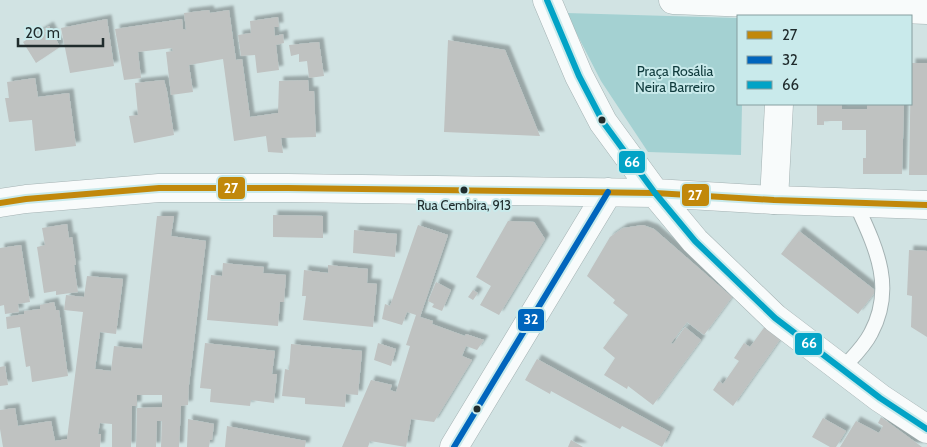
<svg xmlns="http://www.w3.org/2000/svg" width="927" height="447" font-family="Cabin,sans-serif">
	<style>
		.green { fill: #a4d1d2 }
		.building { fill: #bfc2c1; filter: url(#shadow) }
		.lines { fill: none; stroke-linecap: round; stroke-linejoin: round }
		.service-casing { stroke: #a4b2b3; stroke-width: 16 }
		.minor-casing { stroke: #a4b2b3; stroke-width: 29 }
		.tertiary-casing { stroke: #a4b2b3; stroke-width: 29 }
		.service { stroke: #f8fbfb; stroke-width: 14 }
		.minor { stroke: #f8fbfb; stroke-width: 28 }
		.tertiary { stroke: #f8fbfb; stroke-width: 28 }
		.bus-1-casing { stroke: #c9eaeb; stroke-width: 10 }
		.bus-2-casing { stroke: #c9eaeb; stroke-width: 10 }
		.bus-3-casing { stroke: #c9eaeb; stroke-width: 10 }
		.bus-1 { stroke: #c1880b; stroke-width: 6 }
		.bus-2 { stroke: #0065bd; stroke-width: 6 }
		.bus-3 { stroke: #02a3c6; stroke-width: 6 }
		.bus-dot { fill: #202c2d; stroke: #c9eaeb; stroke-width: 2 }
		.labels { text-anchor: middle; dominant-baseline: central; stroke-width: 4; stroke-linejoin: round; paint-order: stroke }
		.bus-label { font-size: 13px; fill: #202c2d; stroke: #c9eaeb }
		.park-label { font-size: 14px; fill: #0f3a3c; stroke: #c9eaeb }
		.line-badge { stroke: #c9eaeb; stroke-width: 2 }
		.badge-label { font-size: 14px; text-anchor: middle; font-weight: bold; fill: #fff }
	</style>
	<defs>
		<filter id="shadow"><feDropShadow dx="4.5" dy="-4.5" stdDeviation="1" flood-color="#0004"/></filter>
	</defs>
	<rect width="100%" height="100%" fill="#d1e3e3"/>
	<path class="green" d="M566 13 738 18V104H742L741 155 648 152 601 81Z"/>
	<path class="building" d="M209 10 210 13 229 10 236 60 242 59 250 117 278 113 279 81 308 80 309 91H314L316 137 281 138 283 153 268 152 266 136 234 141 223 59 189 65 193 92 171 95 166 52 173 51 172 48 138 52 141 78 124 80 115 29 182 19 183 29 186 30 184 13Z
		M278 17 279 27H274L275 36 283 34 284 43 276 45 279 70 257 73 255 55 241 56 238 35 251 33 250 21Z
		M107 19 114 66 70 73 61 28Z
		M49 26 60 47 36 63 23 42Z
		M448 40 505 50 540 136 444 132Z
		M319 42 324 76 309 78 307 61 299 62V54L291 56 289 45Z
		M911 63H927V175H909Z
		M35 78 38 97 69 93 76 146 35 151 32 120 9 122 5 98H9L7 82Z
		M164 80 167 91 174 135 134 143 129 116 138 115 135 83Z
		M817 104H842V109H867V104H904L902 174H863V158H866V130H842V121H824V125H817Z
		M273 215 323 216V238L273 237Z
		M157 216H174L171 236 206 241 189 385 188 405 181 406 179 447H161L162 421H157L156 447H136L137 408 162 407V395H137V406H132L131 447H112V424L100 423 98 434H101L100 447H3L0 429V410L15 408 18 426 51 421 55 441 67 439 83 312 64 310 66 295 84 297 87 276 123 279 116 334 100 332 95 369 111 371 114 346 142 349Z
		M508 221 534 222 545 239 499 315 480 305 491 286 476 277Z
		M67 224 69 238 72 237 76 265H74L78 292 56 295V291L44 293 37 247 45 245 42 228Z
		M418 225 448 235 420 317 433 321 432 324 465 336 466 334 484 340 477 350 466 346 462 356 472 360 434 422 411 419 406 447 370 441 368 447H342L371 380 392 385 390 390 396 392 410 346 406 345 416 315 407 312 402 325 382 319 385 304 390 306Z
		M643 225 654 229 732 297 704 335 687 322 671 343 673 344 685 327 701 340 653 405 628 386 627 389 604 375 615 358 603 348 628 315 613 303 615 300 587 276 610 237 623 228Z
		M354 230 397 234 395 257 353 253Z
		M799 231 876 291 858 314 781 254Z
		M21 245 30 302 18 304 19 312 5 314 4 305 0 306V248Z
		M909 250 927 251V337L911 327 912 296 907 295Z
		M223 263 264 267 263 273 286 275 284 302H280L278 326 207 320 211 275 222 276Z
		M328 265 368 269 367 283 377 284 373 327 303 320 306 296H302L304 270 328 273Z
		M436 282 451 290 442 311 432 307 434 304 428 301Z
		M473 290 478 293 473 300 468 297Z
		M54 302 56 310H59L68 376 32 382 30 366 26 367 20 327 7 329 6 317 24 314V311L40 309V305Z
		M766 325 781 338 733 406 713 390 719 381 723 384 739 361 734 358 744 343 750 347Z
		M205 343 275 351 272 374H277L274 403 251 400 250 406 210 402 211 389 200 388Z
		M378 343 396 349 391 366 374 360Z
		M291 344 362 351 358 395 346 394 345 407 305 404V398L282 396 285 369 289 370Z
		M537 359 670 432 662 447 622 426 620 429 551 391 550 394 525 380Z
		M5 366 8 385 0 386V367Z
		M881 417 922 447H840L856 421 879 433 883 426 878 423Z
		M823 418 846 431 836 447H830L812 437Z
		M188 419 214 424 212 440H210L209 447H187Z
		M227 426 306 441 305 447H225Z
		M571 440 583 447H568Z"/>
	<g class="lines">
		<g class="service-casing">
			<path id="service" d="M842 369C852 358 864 347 871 333 896 286 875 246 855 202"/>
		</g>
		<g class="minor-casing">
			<path id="minor" d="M774 200 779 104"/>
		</g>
		<g class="tertiary-casing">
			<path id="tertiary" d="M547 0 579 76 603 122 655 193 695 241 775 318 880 398 927 429
				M673 0 927 10
				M0 203 26 199 159 188H288L655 193 774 200 927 205
				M454 447 608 192"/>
		</g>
		<use href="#service" class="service"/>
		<use href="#minor" class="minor"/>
		<use href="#tertiary" class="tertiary"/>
		<g class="bus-1-casing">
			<path id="bus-1" d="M0 203 26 199 159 188H288L655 193 774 200 927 205"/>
		</g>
		<g class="bus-2-casing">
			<path id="bus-2" d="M454 447 608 192"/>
		</g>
		<g class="bus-3-casing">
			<path id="bus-3" d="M547 0 579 76 603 122 655 193 695 241 775 318 880 398 927 429"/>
		</g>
		<use href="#bus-1" class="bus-1"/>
		<use href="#bus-2" class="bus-2"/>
		<use href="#bus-3" class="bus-3"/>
	</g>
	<g class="bus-dot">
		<circle cx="602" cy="120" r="4.5"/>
		<circle cx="464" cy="190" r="4.5"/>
		<circle cx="477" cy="409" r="4.5"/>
	</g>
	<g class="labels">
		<g class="bus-label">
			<text x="464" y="205">Rua Cembira, 913</text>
		</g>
		<g class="park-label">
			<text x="675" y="71">Praça Rosália<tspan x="675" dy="16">Neira Barreiro</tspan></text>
		</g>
	</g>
	<g class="line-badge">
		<rect x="618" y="150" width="28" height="24" rx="5" fill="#02a3c6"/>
		<rect x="217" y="176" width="29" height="24" rx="5" fill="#c1880b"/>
		<rect x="681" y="183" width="29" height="24" rx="5" fill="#c1880b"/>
		<rect x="517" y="308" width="28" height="24" rx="5" fill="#0065bd"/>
		<rect x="794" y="332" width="29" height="24" rx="5" fill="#02a3c6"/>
	</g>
	<g class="badge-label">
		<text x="632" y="167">66</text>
		<text x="231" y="193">27</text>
		<text x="695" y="200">27</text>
		<text x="531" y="324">32</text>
		<text x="809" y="348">66</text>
	</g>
	<rect x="737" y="15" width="175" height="90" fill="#c9eaeb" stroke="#859e9f"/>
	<rect x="747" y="31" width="25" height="8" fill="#c1880b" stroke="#859e9f"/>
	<text x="782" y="40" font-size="15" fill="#202c2d">27</text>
	<rect x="747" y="56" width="25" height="8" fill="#0065bd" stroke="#859e9f"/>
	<text x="782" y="65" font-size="15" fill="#202c2d">32</text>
	<rect x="747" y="81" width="25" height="8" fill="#02a3c6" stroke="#859e9f"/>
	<text x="782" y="90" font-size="15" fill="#202c2d">66</text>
	<path d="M18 38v8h85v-8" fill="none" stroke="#202c2d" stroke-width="2.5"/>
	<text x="25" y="38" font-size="15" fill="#202c2d" stroke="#c9eaeb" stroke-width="4" paint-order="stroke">20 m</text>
</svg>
